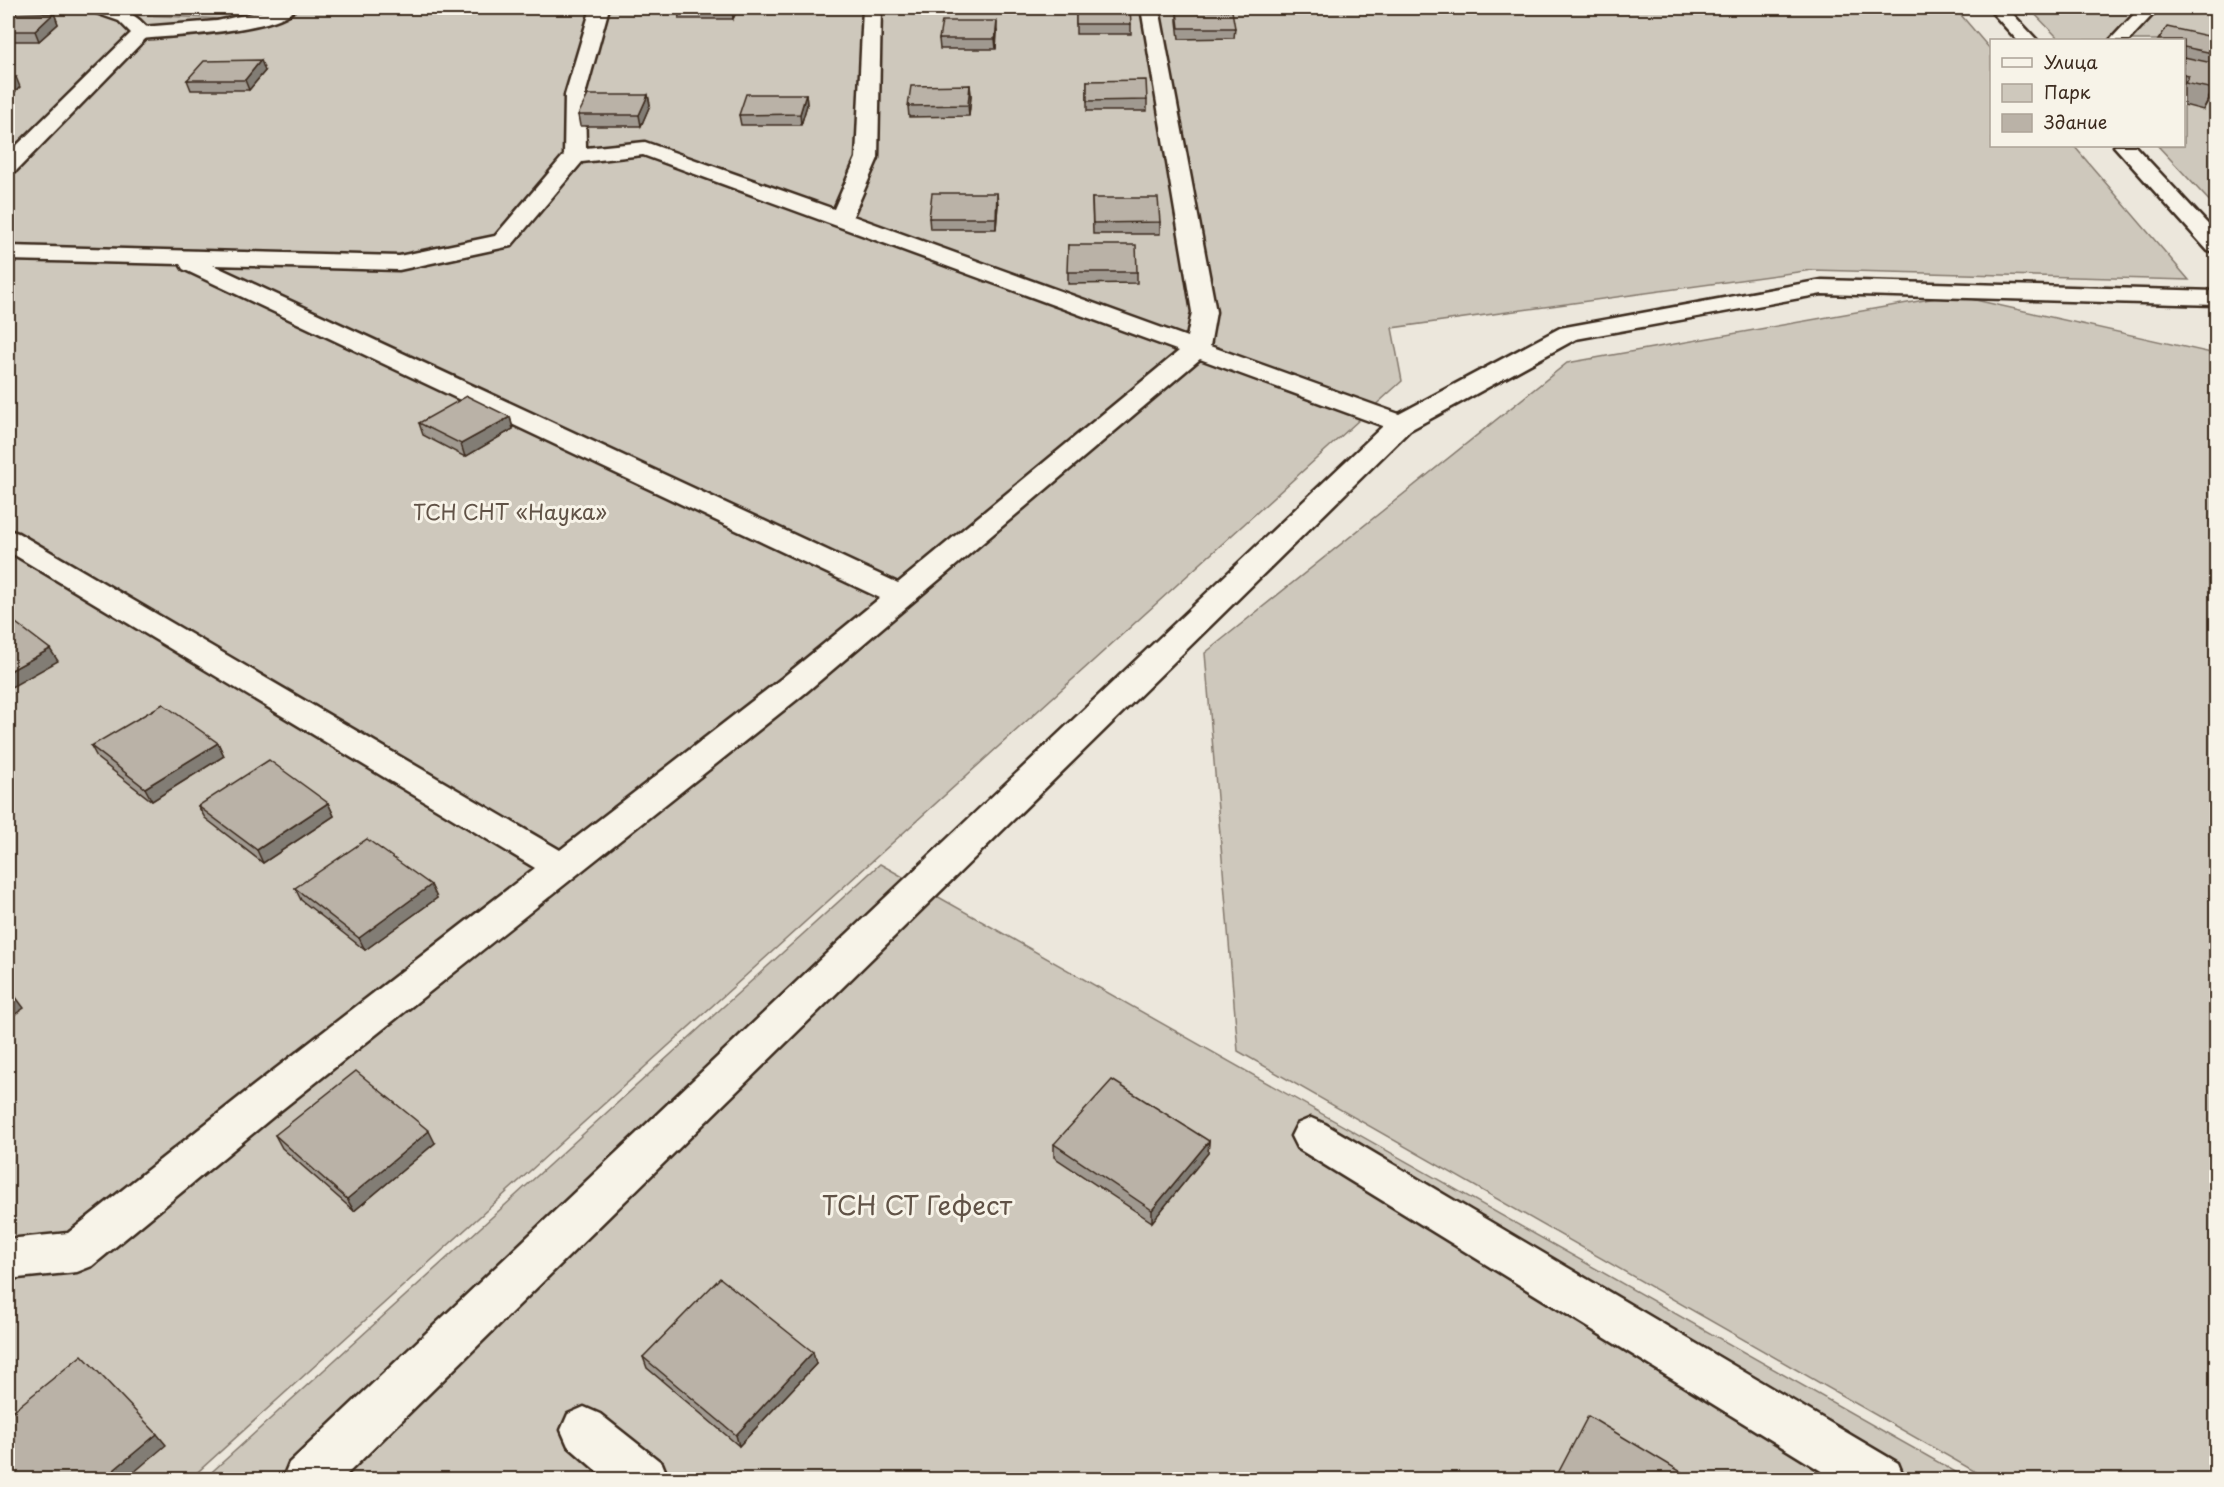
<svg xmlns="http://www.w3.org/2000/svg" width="2224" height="1487" font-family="'Playpen Sans',sans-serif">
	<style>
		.green { fill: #cec8bc; stroke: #84796d; stroke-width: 1.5 }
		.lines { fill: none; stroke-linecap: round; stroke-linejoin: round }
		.service-casing { stroke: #3b2a1e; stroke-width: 5 }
		.minor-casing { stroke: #3b2a1e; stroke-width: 5 }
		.service { fill: #f7f3e8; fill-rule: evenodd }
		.minor { fill: #f7f3e8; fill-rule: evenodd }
		.wall { fill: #a09990; stroke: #3b2a1e; stroke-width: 1.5 }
		.shaded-wall { fill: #827d75; stroke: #3b2a1e; stroke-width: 1.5 }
		.building { fill: #bab2a7; stroke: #3b2a1e; stroke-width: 1.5 }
		.labels { text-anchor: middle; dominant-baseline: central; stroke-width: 6; stroke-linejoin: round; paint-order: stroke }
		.park-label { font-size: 21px; fill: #605246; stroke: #f7f3e8 }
		.near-park-label { font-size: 26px; fill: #605246; stroke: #f7f3e8 }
	</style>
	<rect width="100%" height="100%" fill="#ece7dc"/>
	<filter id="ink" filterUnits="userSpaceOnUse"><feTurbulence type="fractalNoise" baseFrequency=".0167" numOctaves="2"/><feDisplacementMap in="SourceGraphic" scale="12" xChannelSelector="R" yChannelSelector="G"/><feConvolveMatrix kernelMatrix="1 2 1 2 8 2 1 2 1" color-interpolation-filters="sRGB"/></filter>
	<g filter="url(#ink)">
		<path class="green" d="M156 8H260L183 15Z
			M284 8H1955L1991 50 1992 146H2074L2189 280 1812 270 1392 328 1402 381 190 1479 8 1480V9L272 21Z
			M2029 8H2216V208L2158 146H2184V40H2060Z
			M1953 295 2216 354V1479H1988L1238 1051 1205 653 1567 363Z
			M880 864 1968 1479 203 1480Z"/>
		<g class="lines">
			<g class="service-casing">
				<path id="service" d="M276 8H296C280 31 172 36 142 39L135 37 133 33 135 29 142 27 217 21Z
					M591 8H609L585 95 586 148 645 142 834 209 856 158 863 8H881L878 158 853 216 1187 337 1192 312 1141 8H1159L1216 312 1210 346 1399 414 1560 328 1822 280 2216 291V305L1822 294 1576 339 1410 430 341 1480H282L289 1463 1383 426 1200 359 804 694 280 1111 92 1266 77 1272 8 1279V1239L68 1233 252 1087 535 868 8 551V530L18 533 560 850 782 678 880 598 183 269 180 264 8 260V246L399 256 495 236 564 155 565 95ZM643 155 1179 351 898 583 213 265 399 270 511 246 582 162Z
					M2140 8H2159L2129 40H2110Z
					M1311 1118 1325 1124 1898 1463 1905 1480H1836L1297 1148 1291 1136 1297 1124Z
					M584 1407 600 1414 662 1463 669 1480H607L568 1446 561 1430 568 1414Z"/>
			</g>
			<g class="minor-casing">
				<path id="minor" d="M90 8C116 5 136 11 151 33L16 171 8 172V154L131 33 119 21 93 12Z
					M1988 8H2007L2037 40H2017Z
					M2114 146H2135L2216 233V253L2208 251Z"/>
			</g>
			<use href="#service" class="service"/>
			<use href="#minor" class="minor"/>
		</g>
		<path class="wall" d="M738 8 733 19H679L678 9Z
			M1076 8 1131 24V34H1076Z
			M1177 11 1235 28 1234 38 1179 39 1177 21Z
			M54 13 58 24 39 41H8V14Z
			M997 31 996 49H940L939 39Z
			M2217 38V85L2203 110 2184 105V40Z
			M265 71 249 90H191L187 80Z
			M1087 81 1147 100V111H1087Z
			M970 85 971 96 969 116 909 117 908 106Z
			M806 94 807 105 801 125H741L739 115Z
			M648 95 650 105 641 126H580L578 115Z
			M1092 198 1160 222V234H1093Z
			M998 204 996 229H930L929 218Z
			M1068 245 1137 272V283L1068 284Z
			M510 417 513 429 465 457 423 435 419 423Z
			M218 743 224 756 152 801 98 759 91 746Z
			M328 803 334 816 263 863 205 818 198 806Z
			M431 885 437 898 365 950 301 900 295 888Z
			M275 1135 435 1143 354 1211 282 1148Z
			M1209 1141 1208 1153 1152 1222 1054 1157V1144Z
			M643 1357 816 1364 739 1446 647 1368Z"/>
		<path class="shaded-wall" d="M732 8H738L733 19 732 9Z
			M54 13 58 24 39 41 35 31Z
			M997 21V31L996 49 995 39Z
			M261 60 265 71 249 90 245 80Z
			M16 77 20 87 8 99V84Z
			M2217 82 2216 86 2203 110 2213 89Z
			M970 85 971 96 969 116 968 105Z
			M806 94 807 105 801 125 800 114Z
			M648 95 650 105 641 126 639 115Z
			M997 193 998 204 996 229V218Z
			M510 417 513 429 465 457 461 444Z
			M50 649 58 661 8 689V672Z
			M218 743 224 756 152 801 145 788Z
			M328 803 334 816 263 863 257 850Z
			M431 885 437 898 365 950 359 938Z
			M15 996 24 1008 8 1019V1001Z
			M429 1131 435 1143 354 1211 347 1199Z
			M1209 1141 1208 1153 1152 1222V1210Z
			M813 1352 816 1364 739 1446 736 1435Z
			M157 1434 166 1445 126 1479H103Z"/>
		<path class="building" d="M678 8H732V9H678Z
			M1076 8H1130L1131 24H1076Z
			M1177 11H1232L1235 28H1179Z
			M54 13 35 31H8V14Z
			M942 21H997L995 39H939Z
			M2167 27 2217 38V54L2184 47V40H2158Z
			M2184 57 2217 64V82L2213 89 2185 83 2189 76 2184 75Z
			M261 60 245 80H187L204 61Z
			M8 77H16L8 84Z
			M1146 80 1147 100 1087 101V81Z
			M970 85 968 105 908 106 911 86Z
			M746 94H806L800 114 739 115Z
			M588 95H648L639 115H578Z
			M932 193H997L996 218H929Z
			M1092 198H1158L1160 222 1093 223Z
			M1068 245H1136L1137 272H1067Z
			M467 396 510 417 461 444 419 423Z
			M8 617 50 649 8 672Z
			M163 704 218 743 145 788 91 746Z
			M269 760 328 803 257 850 198 806Z
			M367 839 431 885 359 938 295 888Z
			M8 989 15 996 8 1001Z
			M356 1071 429 1131 347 1199 275 1135Z
			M1112 1080 1209 1141 1152 1210 1054 1144Z
			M720 1278 813 1352 736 1435 643 1357Z
			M82 1355 157 1434 103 1479H12L8 1474V1415Z
			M1588 1416 1693 1479H1555Z"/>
	</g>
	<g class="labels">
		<g class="park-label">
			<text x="510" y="511">ТСН СНТ «Наука»</text>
		</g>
		<g class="near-park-label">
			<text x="917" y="1204">ТСН СТ Гефест</text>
		</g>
	</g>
	<rect width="2224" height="1487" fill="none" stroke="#f7f3e8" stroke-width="30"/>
	<rect x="15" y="15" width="2194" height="1457" fill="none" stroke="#3b2a1e" stroke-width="2" filter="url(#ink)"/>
	<rect x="1990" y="39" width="195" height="108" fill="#f7f3e8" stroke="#aca397" stroke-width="1.5"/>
	<rect x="2002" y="58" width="30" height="9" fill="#f7f3e8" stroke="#aca397" stroke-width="1.5"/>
	<text x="2044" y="69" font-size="18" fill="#3b2a1e">Улица</text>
	<rect x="2002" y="84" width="30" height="18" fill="#cec8bc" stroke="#aca397" stroke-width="1.5"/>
	<text x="2044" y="99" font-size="18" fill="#3b2a1e">Парк</text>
	<rect x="2002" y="114" width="30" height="18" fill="#bab2a7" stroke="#aca397" stroke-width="1.5"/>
	<text x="2044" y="129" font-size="18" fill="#3b2a1e">Здание</text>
</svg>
